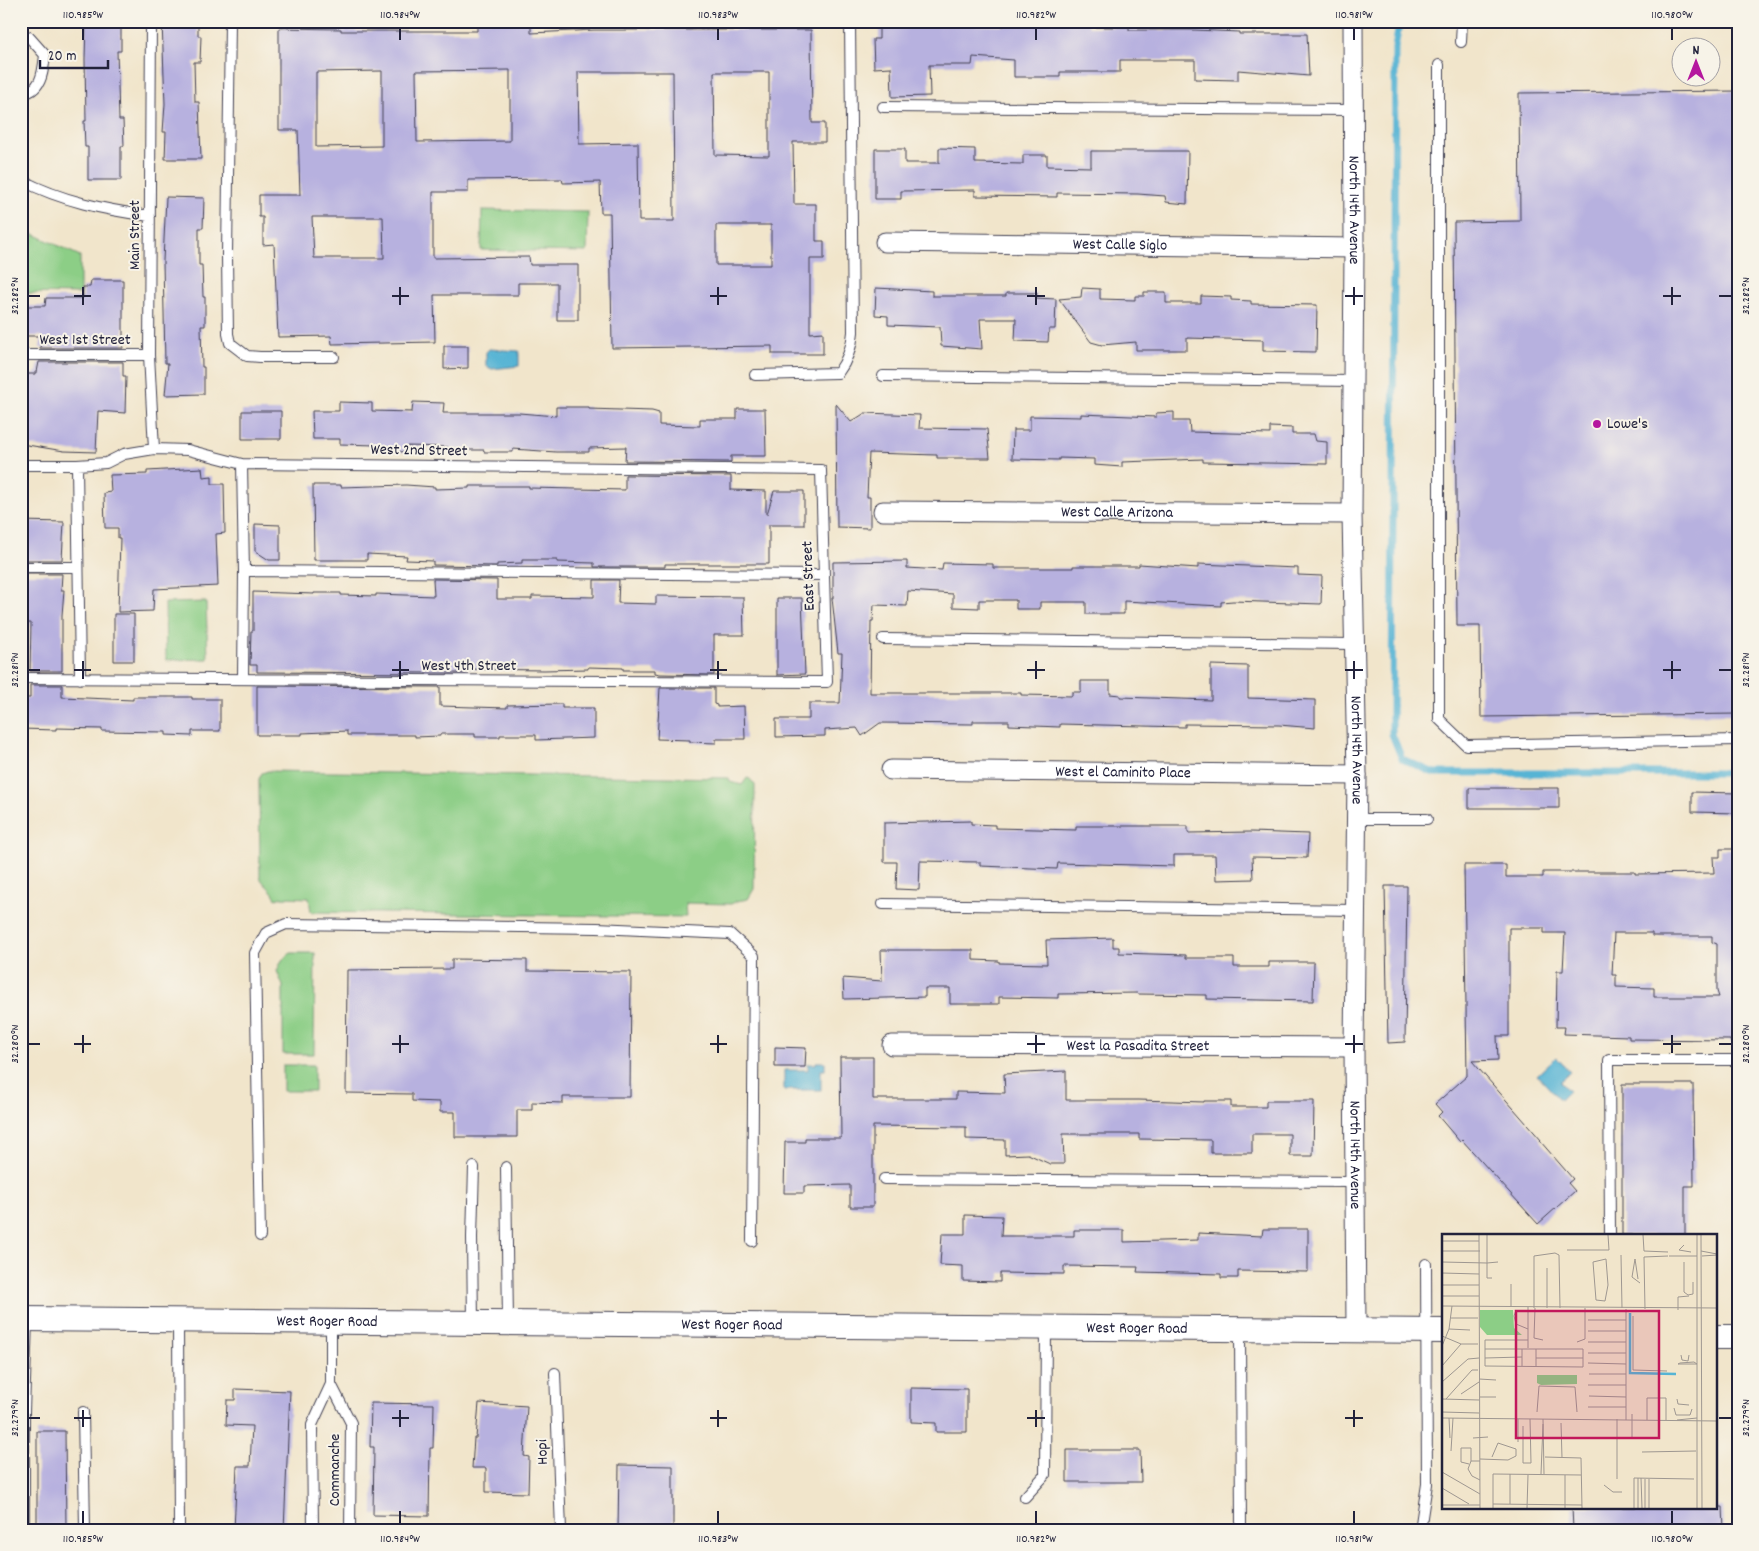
<svg xmlns="http://www.w3.org/2000/svg" width="1759" height="1551" font-family="Dekko,sans-serif">
	<style>
		.green { fill: #8cce86; stroke: #577860 }
		.water { fill: #56b4d4; stroke: #3c6b88 }
		.lines { fill: none; stroke-linecap: round; stroke-linejoin: round }
		.stream { stroke: #56b4d4; stroke-width: 7 }
		.building { fill: #b7b1df; fill-rule: evenodd }
		.service-casing { stroke: #413f51; stroke-width: 12 }
		.minor-casing { stroke: #413f51; stroke-width: 21 }
		.tertiary-casing { stroke: #413f51; stroke-width: 26 }
		.service { stroke: #fff; stroke-width: 10 }
		.minor { stroke: #fff; stroke-width: 19 }
		.tertiary { stroke: #fff; stroke-width: 24 }
		.ticks { fill: none; stroke: #22223b; stroke-width: 2 }
		.poi-dot { fill: #b5179e; stroke: #f7f3e8; stroke-width: 2 }
		.labels { text-anchor: middle; dominant-baseline: central; stroke-width: 4; stroke-linejoin: round; paint-order: stroke }
		.street-label { font-size: 16px; fill: #22223b; stroke: #f7f3e8 }
		.poi-label { font-size: 16px; fill: #22223b; stroke: #f7f3e8; text-anchor: start }
		.inset-river { fill: none; stroke: #56b4d4; stroke-width: 2.5 }
		.inset-road { fill: none; stroke: #9e9791; stroke-width: 1 }
		.view { fill: #c2185b; fill-opacity: 0.15; stroke: #c2185b; stroke-width: 2.5 }
		.inset-edge { fill: none; stroke: #22223b; stroke-width: 2.5 }
		.neatline { fill: none; stroke: #22223b; stroke-width: 2 }
		.ticks-label { font-size: 12px; text-anchor: middle; fill: #22223b }
	</style>
	<rect width="100%" height="100%" fill="#f7f3e8"/>
	<filter id="ink" filterUnits="userSpaceOnUse"><feTurbulence type="fractalNoise" baseFrequency=".02" numOctaves="2"/><feDisplacementMap in="SourceGraphic" scale="10" xChannelSelector="R" yChannelSelector="G"/><feConvolveMatrix kernelMatrix="1 2 1 2 8 2 1 2 1" color-interpolation-filters="sRGB"/></filter>
	<filter id="wash" filterUnits="userSpaceOnUse"><feTurbulence type="fractalNoise" baseFrequency=".0096" numOctaves="4" result="noise"/><feDisplacementMap in="SourceGraphic" scale="20" xChannelSelector="R" yChannelSelector="G"/><feGaussianBlur stdDeviation="1.12" result="paint"/><feColorMatrix in="noise" values="0 0 0 0 0 0 0 0 0 0 0 0 0 0 0 0 0 1.4 0 .05"/><feComposite in="paint" operator="in"/></filter>
	<g filter="url(#wash)">
		<rect width="100%" height="100%" fill="#f1e5cb"/>
		<path class="green" d="M482 210 588 212 587 252 481 250Z
			M21 228 80 256V294L21 293Z
			M206 602 208 659 166 660 165 603Z
			M268 771 729 778 730 782 742 785 747 778 750 779 755 785 754 889 748 899 737 901 731 904 685 903 686 917 311 912 309 898 282 897 276 899C273 889 264 886 260 877L259 779 262 773Z
			M291 953H315L314 1054H283V986L277 971 282 960Z
			M283 1065H314V1091H283Z"/>
		<path class="water" d="M489 349 519 351V366L492 369 486 366V352Z
			M1556 1057 1570 1072 1560 1082 1569 1091 1560 1100 1537 1075Z
			M816 1062H825V1070H821V1090H784V1070H808V1064H816Z"/>
		<g class="lines">
			<path class="stream" d="M1399 25 1395 48 1392 734 1402 759 1434 773H1738"/>
		</g>
		<g id="blocks">
			<path class="building" d="M86 21H121V51H117L119 120H123L124 146H121V180H88V147H85L84 121H86L85 59Z
				M162 21H198V36H201L200 62H194L195 102H199L201 159H165L166 132H163L165 104Z
				M477 21H531V33L594 30H811L812 123H825V142H793L794 204H816V241H824V259H810V333L823 332V354H772V346L612 348 610 213H601L600 182 563 183 562 179 468 180V192H433V258L529 257 530 265H578V320H557V283H518V295H434L435 342 332 344 331 336 278 337 274 244 263 245V217H259V195H300L298 130H279V28L341 29V31H477ZM510 70V141L417 142 416 71ZM382 71V146L316 147V72ZM578 72H673L674 221H639L638 143 579 144ZM714 72H769V156L715 155ZM312 217H383L384 258H314ZM716 225H771V265H716Z
				M922 22V24L1004 26V23L1087 22 1089 27H1129V30H1195L1239 32V34H1307L1309 76 1238 70V80L1195 79V60H1120V72H1060V77H1014V60L973 57 972 65H929L930 96 892 97 891 67 874 68 873 39H879V24Z
				M1738 91V714L1481 717 1480 626H1457L1454 222 1520 221 1519 93Z
				M939 148 975 149V163L1023 164V155H1047V166L1091 167V151H1188L1187 204 1166 202 1165 196 1138 194 1057 193V197L975 196V190L901 191V199H875V149H905V163H939Z
				M166 197 204 198 203 228H199V265H202L203 297H205V326H201L202 367H204V394L165 395 168 363H165L163 261Z
				M91 280H123V348H40L42 336H21V306H45L46 298H83V287H90Z
				M876 288 932 291V296H1006V293H1037L1036 298 1056 299 1055 329H1049L1048 342 1015 341 1016 319H980L982 349 941 346 940 327 888 325V316L875 315Z
				M1082 288 1100 289V299L1135 300V296H1144V292H1166V303H1201V296L1231 297V300L1251 301V304L1317 305 1316 352 1263 351V340L1187 338V350H1136V342L1102 345 1091 342 1059 299 1081 297Z
				M444 346H468V368L444 369Z
				M39 362H123V376H126L125 413 98 411 96 452 64 451 21 444V374H35V372H37Z
				M339 402 372 403V411L412 412 413 402 444 403 443 413H519L556 416V407H589V409L652 411 659 413V425L700 426V419H737V409H765L766 456H731V462L625 461 626 447 589 448V452H556L513 449V452H484V450H448V447L407 446V452L377 451 376 445 340 444V439H313L312 411H339Z
				M836 404 851 422 865 413 920 415 919 428 987 429 990 458H937V455L869 453 867 497H870V528L837 527Z
				M242 411H281V439H242Z
				M1174 412V421H1189L1190 432 1270 434V427L1292 428V434H1314L1316 441 1327 442V464L1203 462V459L1122 462V467L1094 465V459L1059 458V460L1012 459 1013 430H1030V416L1081 417V414L1156 417V413Z
				M202 468 203 477 212 476V484H224L225 533 216 534 218 586 154 589 153 611 118 612 120 538H118V528H105L104 493 111 492 110 475 147 474V471Z
				M625 475 731 476V490L766 491V514H767L774 491H804V525H769V564H665V567H594V563L557 562V560H522V563L497 564V566L433 565V561L406 560 407 556 367 554V560H314L313 485H341V487L406 485 435 487V489L469 488V486H529V488L625 490Z
				M21 521 64 522 62 560H21Z
				M255 524 280 525V560H269L255 551Z
				M907 561V568L942 570 943 563 993 564V568H1073V566H1139V564L1198 568V564L1298 568V575L1322 576 1321 604 1233 601 1221 602V606L1124 601V614H1086V602H1040V609H1016V600H979V608L953 607V594L908 591 907 606 874 605 873 621H871L870 693H1021V695L1072 696V692H1081V681H1110V694L1120 695V697L1211 700V665L1248 666V698L1315 700V728L1279 725 1185 724V727L1060 724V727L1009 725V721H973V724L880 723 862 736 857 728 825 730V736L776 737V719H809V703H840L842 653H838L832 598H833V562Z
				M21 574H62L61 590H64L62 615V671H30L31 623H21Z
				M433 579 497 580V599H532V596L594 597V580H619L618 603 656 604V596L743 597 744 635H714V675L660 674 655 673V670H623V668L588 667V669L544 670 466 669V673H444L257 672V665H250L251 631H253V592L314 594V593H341V595L376 596V594L434 596Z
				M777 598H802L805 674 777 675Z
				M114 614H134V661H114Z
				M30 685H62V697L133 700V697H192V699H220V731H192V736L166 735V732L102 731V729L56 728V730L21 729V698H30Z
				M257 686 440 687V706L507 708V705L562 704V708H594V738L536 740V735H500V737H475V734H440V736L415 737V735H347V731L302 733V735H257Z
				M660 688H714V704L717 705V707L744 706 745 739H716V743L690 742V740L657 739Z
				M1469 788H1559V808H1469Z
				M1692 792 1738 793V813L1692 812Z
				M971 821V824L995 825V828L1076 830V826H1188V833L1251 832 1308 834 1307 858 1252 857 1253 879 1216 880 1215 855H1174V866L1058 863 1057 869 980 866V862L920 861 919 890 896 889 897 862H884V823Z
				M1720 849H1738V1044L1732 1045 1730 1040 1629 1039V1036L1564 1034 1565 1027H1556L1557 971H1563L1565 933H1544V928H1509V1036H1497L1498 1060 1472 1061 1541 1140 1540 1141 1573 1179 1568 1183 1575 1191 1538 1224 1462 1140 1460 1142 1438 1116 1442 1112 1435 1104 1467 1076 1464 865H1506V877H1543V872H1635V874L1714 873 1713 857H1720ZM1614 933H1652V936H1712V942L1717 944V991L1719 997H1654V988L1616 987V975H1612Z
				M1385 886H1407L1405 1042 1388 1043Z
				M1113 938V947H1119V953L1186 955V958H1234V967H1269V962H1314L1313 1001 1207 999V995L1138 994V993L1058 994V998L999 997V1004H950V988H925V997L844 999 843 978 882 981 881 950H973V960L999 961V963L1047 964 1046 940Z
				M452 959 527 960V971L631 972 630 1097H563V1103L532 1102V1110H517V1137H455V1112H440V1102L412 1101V1094L346 1093 347 970 452 969Z
				M775 1047 806 1048 805 1067H775Z
				M840 1057H873V1099H956V1092L1005 1093 1004 1074 1066 1071V1100H1139L1204 1102V1101H1231V1107H1266V1101H1314L1313 1156H1290V1134H1252V1153H1211V1140L1139 1139V1134H1063L1064 1164H1050L1028 1154 1005 1155V1140L966 1139V1127L873 1126V1207H850V1185L804 1186V1193H784L785 1142H805V1138H841Z
				M1622 1084H1693L1694 1186H1685V1235H1622Z
				M965 1215 1002 1216 1001 1236H1074V1230H1124V1242L1198 1240V1233L1262 1236 1263 1229H1308V1272L1238 1271V1278H1221V1274L1137 1272 1138 1267 1064 1266V1274L1000 1273V1282L963 1281V1266L940 1265 942 1234H965Z
				M911 1388 967 1389V1432H936V1423L911 1422Z
				M235 1389 290 1391 284 1530H234L237 1466H250L252 1426 226 1425 227 1400H235Z
				M371 1403 434 1404 433 1448H430L429 1516 373 1515 374 1447H370Z
				M479 1403 527 1406 524 1456 529 1457 528 1493 486 1492V1468H472L474 1438H476Z
				M37 1431H65L66 1530H37Z
				M1067 1450H1140L1141 1482H1067Z
				M619 1465 673 1466V1530H618Z
				M1572 1507H1723L1724 1530H1573Z"/>
		</g>
	</g>
	<g filter="url(#ink)">
		<use href="#blocks" fill-opacity="0" stroke="#413f51" stroke-width="1"/>
		<g class="lines">
			<g class="service-casing">
				<path id="service" d="M151 21 149 355 154 449
					M230 21 227 255 228 334 230 343 247 356 260 357H334
					M21 33 29 37 45 55C43 72 42 91 21 94
					M1461 42 1462 21
					M1439 65V719L1466 745 1738 740
					M883 107 1354 110
					M21 180C62 201 105 210 150 216
					M21 355H149
					M755 375 838 373C847 361 852 347 853 332L850 21
					M883 376 1353 381
					M242 464 244 571 243 679
					M21 465H77L106 463 124 454 154 449 188 450 242 464 821 470 827 682 21 678
					M77 465 80 679
					M21 567H78
					M244 571 824 575
					M883 639 1354 644
					M1356 819H1427
					M883 904 1356 910
					M506 1167 508 1323
					M884 1179 1355 1182
					M1610 1235 1609 1060H1738
					M260 1236 255 953 266 933 286 924 597 928 730 934 754 956 752 1241
					M178 1320 179 1530
					M473 1323 472 1237 474 1167
					M1240 1330 1241 1530
					M555 1373 561 1530
					M331 1384 351 1423 350 1530
					M83 1412 85 1530
					M1025 1497 1045 1475 1046 1327
					M24 1530V1412L27 1319
					M313 1530 312 1425 331 1384V1321
					M1420 1530 1427 1484 1426 1264"/>
			</g>
			<g class="minor-casing">
				<g id="minor">
					<path id="s1" d="M1353 21 1354 248 1352 514 1357 775 1354 1047 1356 1329"/>
					<path id="s2" d="M885 242 1354 248"/>
					<path id="s3" d="M883 511 1352 514"/>
					<path id="s4" d="M891 770 1357 775"/>
					<path id="s5" d="M892 1045 1354 1047"/>
				</g>
			</g>
			<g class="tertiary-casing">
				<g id="tertiary">
					<path id="s6" d="M21 1319 1443 1331"/>
					<path d="M1715 1337H1738"/>
				</g>
			</g>
			<use href="#service" class="service"/>
			<use href="#minor" class="minor"/>
			<use href="#tertiary" class="tertiary"/>
		</g>
	</g>
	<path class="ticks" d="M83 28V40M400 28V40M718 28V40M1036 28V40M1354 28V40M1672 28V40M83 287V305M400 287V305M718 287V305M1036 287V305M1354 287V305M1672 287V305M28 296H40M74 296H91M392 296H409M710 296H727M1027 296H1045M1345 296H1363M1663 296H1681M1719 296H1732M83 661V679M400 661V679M718 661V679M1036 661V679M1354 661V679M1672 661V679M28 670H40M74 670H91M392 670H409M710 670H727M1027 670H1045M1345 670H1363M1663 670H1681M1719 670H1732M83 1035V1053M400 1035V1053M718 1035V1053M1036 1035V1053M1354 1035V1053M1672 1035V1053M28 1044H40M74 1044H91M392 1044H409M710 1044H727M1027 1044H1045M1345 1044H1363M1663 1044H1681M1719 1044H1732M83 1410V1427M400 1410V1427M718 1410V1427M1036 1410V1427M1354 1410V1427M28 1418H40M74 1418H91M392 1418H409M710 1418H727M1027 1418H1045M1345 1418H1363M1719 1418H1732M83 1511V1524M400 1511V1524M718 1511V1524M1036 1511V1524M1354 1511V1524M1672 1511V1524"/>
	<circle class="poi-dot" cx="1597" cy="424" r="5"/>
	<g class="labels">
		<g class="street-label">
			<text stroke="none"><textPath href="#s1" startOffset="189">North 14th Avenue</textPath></text>
			<text transform="translate(135 235) rotate(-90)">Main Street</text>
			<text stroke="none"><textPath href="#s2" startOffset="235">West Calle Siglo</textPath></text>
			<text x="85" y="340">West 1st Street</text>
			<text transform="translate(419 451) rotate(1)">West 2nd Street</text>
			<text stroke="none"><textPath href="#s3" startOffset="234">West Calle Arizona</textPath></text>
			<text transform="translate(809 576) rotate(-92)">East Street</text>
			<text x="469" y="666">West 4th Street</text>
			<text stroke="none"><textPath href="#s1" startOffset="729">North 14th Avenue</textPath></text>
			<text stroke="none"><textPath href="#s4" startOffset="232">West el Caminito Place</textPath></text>
			<text stroke="none"><textPath href="#s5" startOffset="246">West la Pasadita Street</textPath></text>
			<text stroke="none"><textPath href="#s1" startOffset="1134">North 14th Avenue</textPath></text>
			<text stroke="none"><textPath href="#s6" startOffset="306">West Roger Road</textPath></text>
			<text stroke="none"><textPath href="#s6" startOffset="711">West Roger Road</textPath></text>
			<text stroke="none"><textPath href="#s6" startOffset="1116">West Roger Road</textPath></text>
			<text transform="translate(543 1452) rotate(-92)">Hopi</text>
			<text transform="translate(335 1470) rotate(-90)">Commanche</text>
		</g>
		<g class="poi-label">
			<text x="1607" y="424">Lowe's</text>
		</g>
	</g>
	<g transform="translate(1442 1234)">
		<rect width="275" height="275" fill="#f1e5cb"/>
		<path d="M38 76H71L72 94 80 101H45L38 93ZM95 141H135V150L99 151 95 149Z" fill="#8cce86"/>
		<path class="inset-river" d="M188 79V139L234 140"/>
		<path class="inset-road" d="M37 1 38 274M201 1 202 17 226 18M255 1V274M259 1 260 274M0 7H37M242 11 237 16 249 18M125 16H167L166 1M0 17H38M259 17 275 20M179 21 180 74M227 22H255M260 22 275 21M164 25 166 51 163 67 154 66 151 28ZM0 28 45 29V1M242 28V58L246 61 251 60V48M105 34V74M0 39 37 40M50 44H45V29L56 28M196 45 193 25 190 43 198 49M0 51H37M0 62H37M0 72 275 74M69 73V50M86 73V114M92 74V22L113 19 117 21 118 74M93 74 92 104 101 106M184 75V186M203 75 202 23 226 22M236 76V63L247 62M191 82V136L225 137M9 84H36M146 86H184M74 90V76L72 82 74 90 86 95M7 95 28 96M146 97H184M0 102 19 110M135 108 143 105V74M146 108H184M0 112 7 95 10 72M43 115H141V133L43 132V106H86M80 115V132M94 115V133M146 119H184M239 121 240 126 246 127 247 121M43 124 80 123M94 124H141M252 128 255 130H236L238 129ZM146 129 184 130M0 132 19 110H36M147 140H184M37 145 54 146M0 148 26 125 37 124M146 151H184M19 160 37 148M147 162 184 163M38 163H54M0 165 37 166M4 165 30 136H36M235 165 236 170 247 171M146 173H184M232 174 234 181H248L250 175M0 178 37 179M95 178 97 152 133 153 135 178M0 184 275 187M7 184 8 204M101 185 102 240M175 185V245M205 186V164H224V186M235 186 255 184M119 189 120 224M81 192V229H89L88 185M190 203V180M31 204 46 203M76 208V185M9 217 11 184M200 218 254 217M103 223 139 224M139 224 140 274M38 225 66 226 74 222V215L56 209 50 223M38 227H29L26 235 30 242 38 246M27 230 19 228V214H29V227M0 238 38 260M99 240 101 190M196 244V274M199 244 200 274M203 245V274M207 245V274M162 251 171 258H180M0 254 27 270M51 270 140 271M68 270V240M0 271H38M51 274V240L139 241M85 274 86 241M123 274V241M192 274V244L252 245"/>
		<path class="view" d="M74 77H217V204H74Z"/>
		<rect width="275" height="275" class="inset-edge"/>
	</g>
	<rect width="1759" height="1551" fill="none" stroke="#f7f3e8" stroke-width="55"/>
	<g transform="translate(1696 62)"><circle r="24" fill="#f7f3e8" stroke="#a29fa3"/>
	<path d="M0-4L9 19L0 12L-9 19Z" fill="#b5179e"/>
	<text y="-8" font-size="14" font-weight="bold" text-anchor="middle" fill="#22223b">N</text>
	</g>
	<path d="M40 60v8h68v-8" fill="none" stroke="#22223b" stroke-width="2.5"/>
	<text x="48" y="60" font-size="15" fill="#22223b" stroke="#f7f3e8" stroke-width="4" paint-order="stroke">20 m</text>
	<rect x="28" y="28" width="1704" height="1496" class="neatline"/>
	<g class="ticks-label">
		<text x="83" y="18">110.985°W</text>
		<text x="400" y="18">110.984°W</text>
		<text x="718" y="18">110.983°W</text>
		<text x="1036" y="18">110.982°W</text>
		<text x="1354" y="18">110.981°W</text>
		<text x="1672" y="18">110.980°W</text>
		<text transform="translate(14 296) rotate(-90)" y="4">32.282°N</text>
		<text transform="translate(1745 296) rotate(-90)" y="4">32.282°N</text>
		<text transform="translate(14 670) rotate(-90)" y="4">32.281°N</text>
		<text transform="translate(1745 670) rotate(-90)" y="4">32.281°N</text>
		<text transform="translate(14 1044) rotate(-90)" y="4">32.280°N</text>
		<text transform="translate(1745 1044) rotate(-90)" y="4">32.280°N</text>
		<text transform="translate(14 1418) rotate(-90)" y="4">32.279°N</text>
		<text transform="translate(1745 1418) rotate(-90)" y="4">32.279°N</text>
		<text x="83" y="1542">110.985°W</text>
		<text x="400" y="1542">110.984°W</text>
		<text x="718" y="1542">110.983°W</text>
		<text x="1036" y="1542">110.982°W</text>
		<text x="1354" y="1542">110.981°W</text>
		<text x="1672" y="1542">110.980°W</text>
	</g>
</svg>
